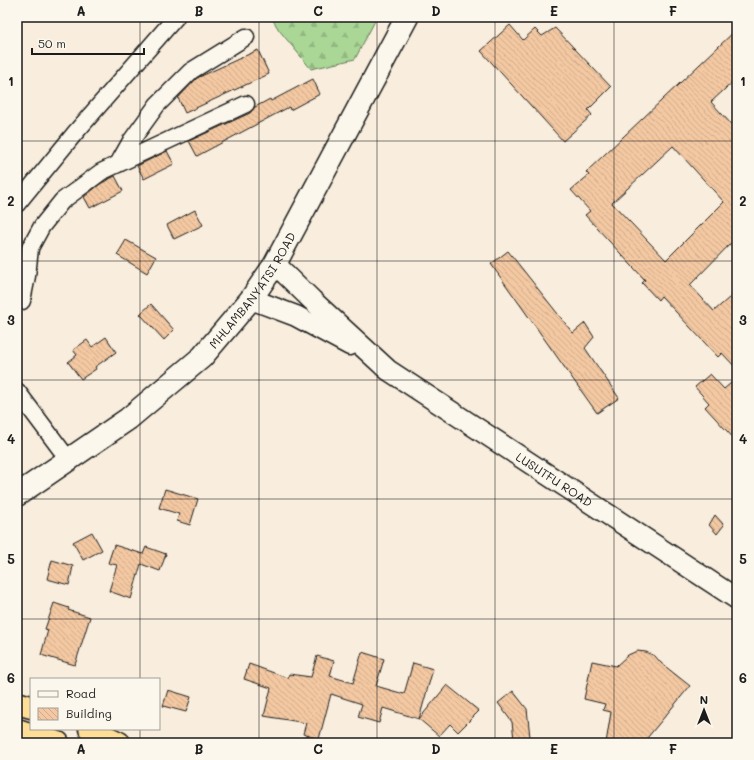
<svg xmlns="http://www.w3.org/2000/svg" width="754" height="760" font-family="Mali,sans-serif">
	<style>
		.forest { fill: url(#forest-firs); stroke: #637a59 }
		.building { fill: url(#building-back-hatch); stroke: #1c1c1c; fill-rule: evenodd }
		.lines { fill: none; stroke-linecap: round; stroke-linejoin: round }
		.minor-casing { stroke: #1c1c1c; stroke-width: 19 }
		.tertiary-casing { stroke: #1c1c1c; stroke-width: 23 }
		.secondary-casing { stroke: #1c1c1c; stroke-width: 25 }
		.motorway-casing { stroke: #1c1c1c; stroke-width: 25 }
		.minor { stroke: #fbf7ec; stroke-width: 16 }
		.tertiary { stroke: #fbf7ec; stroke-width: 20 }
		.secondary { stroke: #fbf7ec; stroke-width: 22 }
		.motorway { stroke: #fedd96; stroke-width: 22 }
		.grid { fill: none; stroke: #1c1c1c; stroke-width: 1; stroke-opacity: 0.55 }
		.labels { text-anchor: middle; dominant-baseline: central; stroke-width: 3; stroke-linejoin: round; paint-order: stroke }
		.street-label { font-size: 12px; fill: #1c1c1c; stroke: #fbf7ec }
		.neatline { fill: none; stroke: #1c1c1c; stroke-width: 1.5 }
		.grid-label { font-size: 13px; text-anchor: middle; font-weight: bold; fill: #1c1c1c }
	</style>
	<defs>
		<pattern id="forest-firs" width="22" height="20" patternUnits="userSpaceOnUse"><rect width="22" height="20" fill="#aad796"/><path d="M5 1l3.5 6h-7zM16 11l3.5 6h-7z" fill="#92b881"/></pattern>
		<pattern id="building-back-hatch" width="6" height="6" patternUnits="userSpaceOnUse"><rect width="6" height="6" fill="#f3c8a2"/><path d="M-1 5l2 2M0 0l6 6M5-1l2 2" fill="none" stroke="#d0ab8b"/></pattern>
	</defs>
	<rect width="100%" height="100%" fill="#f9eedd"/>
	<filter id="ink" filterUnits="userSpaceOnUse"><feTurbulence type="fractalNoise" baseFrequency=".025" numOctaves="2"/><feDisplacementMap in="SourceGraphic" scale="8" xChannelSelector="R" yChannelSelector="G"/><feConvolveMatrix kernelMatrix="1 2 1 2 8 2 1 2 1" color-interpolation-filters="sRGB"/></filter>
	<g filter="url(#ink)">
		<path class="forest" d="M271 17H377L355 59 311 69 279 30Z"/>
		<path class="building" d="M510 25 523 40 535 29 542 36 555 28 611 87 588 110 592 115 563 141 481 51Z
			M737 29V78L711 102 732 125 737 121V237L690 285 714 311 737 291V369L722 353 718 357 661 296 658 300 642 283 645 280 585 215 590 211 571 190 589 175 586 172ZM673 146 724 202 666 260 612 203Z
			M258 50 269 74 185 113 178 98 197 78Z
			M313 79 320 94 290 110 289 107 197 156 189 141 250 113 255 107 270 99 271 101Z
			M167 151 174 164 144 179 137 166Z
			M115 176 123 191 90 208 84 197 100 184Z
			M195 210 203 225 174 239 167 225Z
			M126 240 156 257 147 273 117 255Z
			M508 251 573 333 585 323 594 337 585 348 619 398 597 413 491 264Z
			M151 304 174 330 164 340 140 314Z
			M106 337 116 352 95 367 96 369 81 379 68 362 77 355 73 350 87 340 92 347Z
			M710 374 724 389 737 378V442L705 407 709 403 695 387Z
			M165 489 198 499 190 525 177 521 179 514 159 508Z
			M715 515 724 525 717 534 709 525Z
			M92 532 102 550 83 560 73 542Z
			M114 545 143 554 146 547 166 554 160 571 141 564 131 599 109 591 117 565 108 563Z
			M52 560 73 566 69 585 47 579Z
			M54 603 69 608 68 610 90 617 75 665 41 655 48 630 45 629Z
			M637 651 646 652 655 656 661 663 690 686 643 743H606L611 712 603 710 605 704 584 699 592 661 616 666 628 655Z
			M362 652 384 659 376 686 404 694 413 663 433 669 419 719 383 708 379 723 358 717 362 704 331 694 319 739 303 734 306 723 264 716 271 688 244 679 249 664 288 678 289 674 311 677 317 656 334 661 330 676 353 683Z
			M447 685 479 711 458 732 450 724 439 736 419 719Z
			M168 690 191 697 186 712 163 706Z
			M513 691 527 709 530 737 514 739 512 722 498 703Z"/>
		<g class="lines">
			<g class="minor-casing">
				<path id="minor" d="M118 164 131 141 157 105 191 71 246 37
					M17 204 75 133 176 17
					M22 301 27 276 30 248 42 226 62 201 101 172 246 104
					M17 391 68 459"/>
			</g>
			<g class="tertiary-casing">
				<g id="tertiary">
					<path id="s1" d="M275 264 313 301 388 370 737 599"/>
					<path d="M251 299 296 316 350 345"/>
				</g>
			</g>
			<g class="secondary-casing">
				<g id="secondary">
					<path id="s2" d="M17 495 128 419 202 357 251 299 275 264 407 17"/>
				</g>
			</g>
			<g class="motorway-casing">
				<path id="motorway" d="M17 703 31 707
					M90 729 119 743
					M17 730 58 743"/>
			</g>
			<use href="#minor" class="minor"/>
			<use href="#tertiary" class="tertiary"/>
			<use href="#secondary" class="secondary"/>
			<use href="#motorway" class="motorway"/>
		</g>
	</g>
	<path class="grid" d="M140 17V679M259 17V743M377 17V743M495 17V743M614 17V743M17 141H737M17 261H737M17 380H737M17 499H737M17 619H737M140 729V743"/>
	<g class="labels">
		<g class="street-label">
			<text stroke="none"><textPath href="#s2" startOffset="315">MHLAMBANYATSI ROAD</textPath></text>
			<text stroke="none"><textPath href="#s1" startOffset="354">LUSUTFU ROAD</textPath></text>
		</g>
	</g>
	<rect width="754" height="760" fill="none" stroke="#fbf7ec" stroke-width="44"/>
	<rect x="30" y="678" width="130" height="52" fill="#fbf7ec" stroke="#a29f99"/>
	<rect x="38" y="691" width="20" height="6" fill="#fbf7ec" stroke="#a29f99"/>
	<text x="66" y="698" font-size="12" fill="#1c1c1c">Road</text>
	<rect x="38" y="708" width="20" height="12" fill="url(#building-back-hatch)" stroke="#a29f99"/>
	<text x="66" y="718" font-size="12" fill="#1c1c1c">Building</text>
	<g transform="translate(704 710)" stroke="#fbf7ec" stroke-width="3" paint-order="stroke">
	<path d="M0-3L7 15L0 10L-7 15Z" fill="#1c1c1c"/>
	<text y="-6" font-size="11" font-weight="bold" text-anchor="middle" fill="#1c1c1c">N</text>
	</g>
	<path d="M32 48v6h112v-6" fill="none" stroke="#1c1c1c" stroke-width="2"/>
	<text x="38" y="48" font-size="12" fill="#1c1c1c" stroke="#fbf7ec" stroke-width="3" paint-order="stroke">50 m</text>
	<rect x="22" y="22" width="710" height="716" class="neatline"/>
	<g class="grid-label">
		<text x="81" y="16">A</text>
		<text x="199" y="16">B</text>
		<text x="318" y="16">C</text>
		<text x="436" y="16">D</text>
		<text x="554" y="16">E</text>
		<text x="673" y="16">F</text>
		<text x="11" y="86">1</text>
		<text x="743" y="86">1</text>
		<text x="11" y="206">2</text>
		<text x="743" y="206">2</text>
		<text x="11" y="325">3</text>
		<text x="743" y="325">3</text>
		<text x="11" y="444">4</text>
		<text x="743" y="444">4</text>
		<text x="11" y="564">5</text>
		<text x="743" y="564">5</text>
		<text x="11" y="683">6</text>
		<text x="743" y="683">6</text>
		<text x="81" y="754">A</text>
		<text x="199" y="754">B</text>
		<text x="318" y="754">C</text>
		<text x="436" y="754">D</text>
		<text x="554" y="754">E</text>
		<text x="673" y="754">F</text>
	</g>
</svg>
